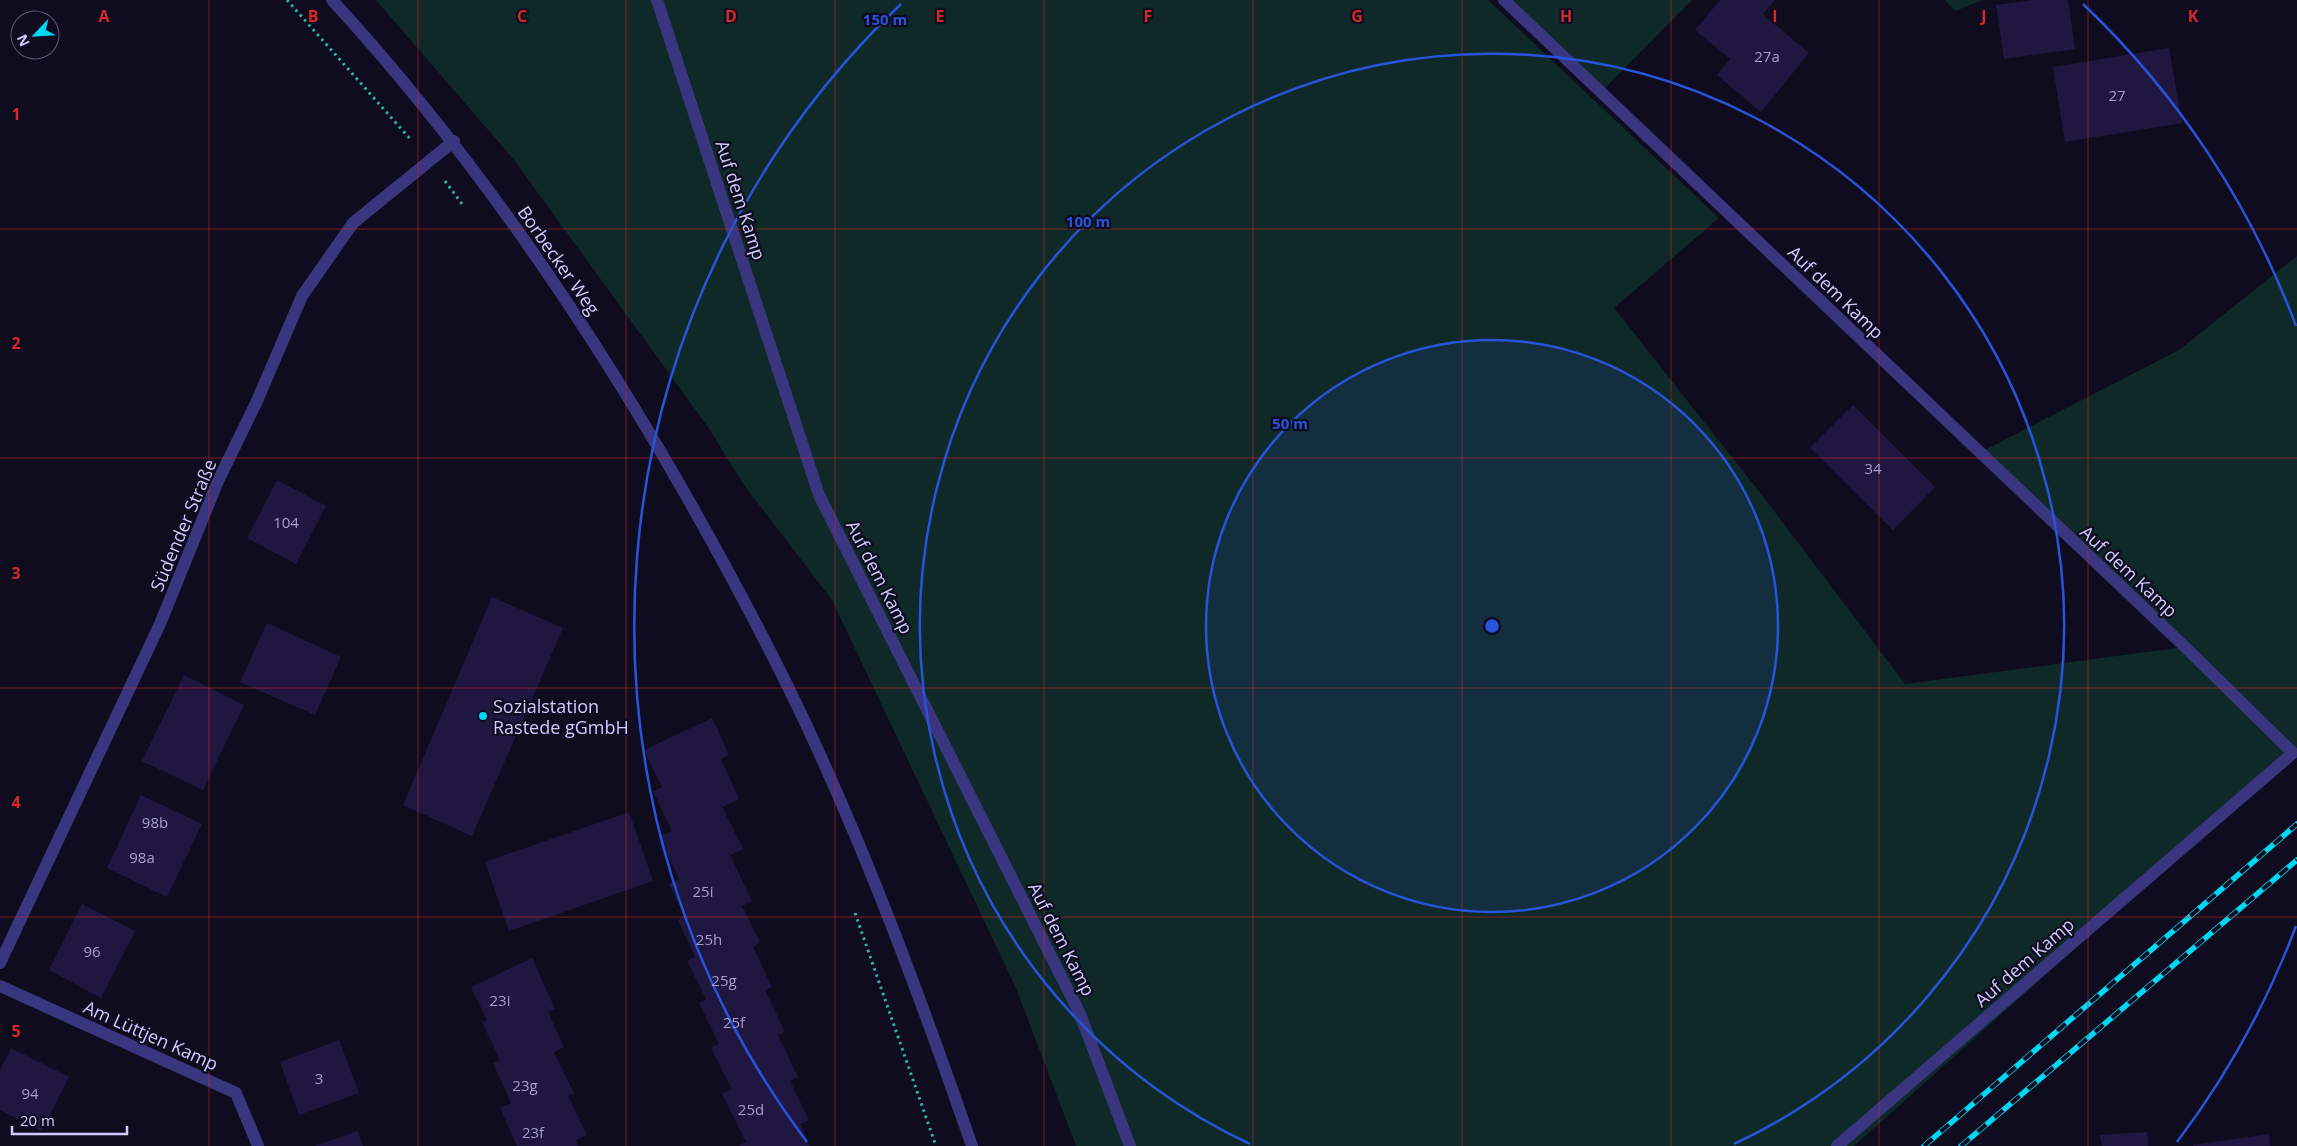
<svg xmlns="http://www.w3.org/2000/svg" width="2297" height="1146" font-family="'Open Sans',sans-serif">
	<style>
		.green { fill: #0f2929 }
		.building { fill: #201740 }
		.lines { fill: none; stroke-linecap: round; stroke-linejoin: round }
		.path { stroke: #2ab2ad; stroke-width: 3; stroke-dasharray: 2.5 4; stroke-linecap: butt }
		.minor { stroke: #3a357f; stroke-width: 12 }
		.rail-casing { stroke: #00d7f5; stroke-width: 5.5 }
		.rail { stroke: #0f0c1f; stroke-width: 4; stroke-dasharray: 11; stroke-linecap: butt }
		.grid { fill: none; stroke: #d62828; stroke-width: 1; stroke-opacity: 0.55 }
		.ring { fill: none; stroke: #2654da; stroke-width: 2.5 }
		.poi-dot { fill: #00d7f5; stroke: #0f0c1f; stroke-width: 2 }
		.labels { text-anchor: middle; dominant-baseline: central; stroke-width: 4.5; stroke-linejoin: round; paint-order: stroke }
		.number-label { font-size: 15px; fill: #a59dcf }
		.street-label { font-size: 18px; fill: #d1caff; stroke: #0f0c1f }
		.poi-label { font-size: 18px; fill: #d1caff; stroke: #0f0c1f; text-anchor: start }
		.grid-label { font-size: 16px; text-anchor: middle; font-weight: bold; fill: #d62828; stroke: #0f0c1f; stroke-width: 4.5; stroke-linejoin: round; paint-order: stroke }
		.centre { fill: #2654da; stroke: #0f0c1f; stroke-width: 2.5 }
		.ring-label { font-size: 15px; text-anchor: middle; font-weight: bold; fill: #2654da; stroke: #0f0c1f; stroke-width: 4.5; stroke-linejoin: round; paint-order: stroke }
	</style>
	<rect width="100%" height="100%" fill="#0f0c1f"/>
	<path class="green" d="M376 0H1488L1719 218 1614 308 1765 499 1905 684 2184 647 1983 451 2179 350 2297 256V750L1854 1146H1076L1016 988 832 600 744 485 708 427 514 160Z
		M1504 0H1692L1601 92Z
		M1945 0H1983L1955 11Z"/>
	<path class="building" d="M1720 0H1775L1763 14 1809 53 1761 112 1717 75 1730 59 1695 30Z
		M2033 0H2068L2075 49 2004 59 1996 5Z
		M2169 48 2182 123 2065 142 2053 67Z
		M1853 405 1935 487 1893 530 1810 448Z
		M277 480 326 506 296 564 247 538Z
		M492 597 563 628 472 836 403 805Z
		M267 623 341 657 315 715 240 682Z
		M184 675 244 705 203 790 142 761Z
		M712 718 729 755 721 759 739 799 722 807 743 849 730 855 752 901 742 906 760 942 753 947 772 987 765 990 785 1032 778 1035 798 1077 790 1081 809 1120 800 1124 810 1146H738L746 1142 722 1094 732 1089 711 1048 719 1044 699 1003 706 999 687 961 695 957 678 920 685 916 669 884 679 879 659 837 672 831 653 791 662 787 644 750Z
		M141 795 202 824 167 897 107 868Z
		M629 812 653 881 509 931 485 862Z
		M82 904 135 931 101 998 49 970Z
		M532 958 555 1009 548 1012 564 1047 554 1052 574 1093 568 1096 587 1135 576 1140 578 1146H517L500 1108 511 1103 493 1063 500 1060 482 1022 487 1020 471 987Z
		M339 1040 359 1093 299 1115 280 1062Z
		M11 1048 69 1077 42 1131 0 1110V1070Z
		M358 1131 363 1146H314Z
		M2147 1132 2148 1146H2102L2100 1135Z
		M2269 1134 2270 1146H2193V1145Z"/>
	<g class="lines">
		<path class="path" d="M287 0 412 141
			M445 181 462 204
			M855 913 936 1146"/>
		<path class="minor" d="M332 0C467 147 580 311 680 485 724 562 766 640 804 720 869 858 922 1002 972 1146
			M657 0 819 495 1080 1014 1130 1146
			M1504 0 2185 647 2293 753 1837 1146
			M0 963 160 624 218 481 257 401 302 296 353 223 454 141
			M0 986 236 1093 258 1146"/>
		<g class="rail-casing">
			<path id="rail" d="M1924 1146 2297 824
				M1961 1146 2297 860"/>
		</g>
		<use href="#rail" class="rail"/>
	</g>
	<path class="grid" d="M209 0V1146M418 0V1146M626 0V1146M835 0V1146M1044 0V1146M1253 0V1146M1462 0V1146M1671 0V1146M1879 0V1146M2088 0V1146M0 229H2297M0 458H2297M0 688H2297M0 917H2297"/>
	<circle cx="1492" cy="626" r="286" fill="#2654da" fill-opacity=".12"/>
	<g class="ring">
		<circle cx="1492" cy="626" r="286"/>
		<path d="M1250 1144A572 572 0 1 1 1734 1144"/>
		<path d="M2296 926A858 858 0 0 1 2177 1142M807 1142A858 858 0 0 1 901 4M2083 4A858 858 0 0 1 2296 326"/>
	</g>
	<circle class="poi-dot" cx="483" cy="716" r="5"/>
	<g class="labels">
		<g class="number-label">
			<text x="1767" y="56">27a</text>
			<text x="2117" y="95">27</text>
			<text x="1873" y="468">34</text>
			<text x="286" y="522">104</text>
			<text x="155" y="822">98b</text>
			<text x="142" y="857">98a</text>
			<text x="703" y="891">25i</text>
			<text x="709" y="939">25h</text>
			<text x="92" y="951">96</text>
			<text x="724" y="980">25g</text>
			<text x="500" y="1000">23i</text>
			<text x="734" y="1022">25f</text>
			<text x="319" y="1078">3</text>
			<text x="525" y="1085">23g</text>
			<text x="30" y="1093">94</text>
			<text x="751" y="1109">25d</text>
			<text x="533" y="1132">23f</text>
		</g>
		<g class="street-label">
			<text transform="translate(741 200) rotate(72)">Auf dem Kamp</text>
			<text transform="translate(559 260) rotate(55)">Borbecker Weg</text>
			<text transform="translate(1836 292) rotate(44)">Auf dem Kamp</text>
			<text transform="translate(183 525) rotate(-67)">Südender Straße</text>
			<text transform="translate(2129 571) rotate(43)">Auf dem Kamp</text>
			<text transform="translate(880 577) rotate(63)">Auf dem Kamp</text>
			<text transform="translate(1062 939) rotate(63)">Auf dem Kamp</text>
			<text transform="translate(2024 962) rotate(-41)">Auf dem Kamp</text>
			<text transform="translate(151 1035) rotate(24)">Am Lüttjen Kamp</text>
		</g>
		<g class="poi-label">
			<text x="493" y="706">Sozialstation<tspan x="493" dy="21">Rastede gGmbH</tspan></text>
		</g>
	</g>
	<g class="grid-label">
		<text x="104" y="22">A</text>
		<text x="313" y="22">B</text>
		<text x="522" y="22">C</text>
		<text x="731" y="22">D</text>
		<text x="940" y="22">E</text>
		<text x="1148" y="22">F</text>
		<text x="1357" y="22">G</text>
		<text x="1566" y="22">H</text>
		<text x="1775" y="22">I</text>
		<text x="1984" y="22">J</text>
		<text x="2193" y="22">K</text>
		<text x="16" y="120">1</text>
		<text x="16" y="349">2</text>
		<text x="16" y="579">3</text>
		<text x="16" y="808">4</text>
		<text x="16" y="1037">5</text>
	</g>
	<circle cx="1492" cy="626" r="8" class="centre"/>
	<g class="ring-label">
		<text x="885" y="25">150 m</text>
		<text x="1088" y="227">100 m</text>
		<text x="1290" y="429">50 m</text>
	</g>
	<g transform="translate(35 35) rotate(245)"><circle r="24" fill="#0f0c1f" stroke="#5d5879"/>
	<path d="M0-4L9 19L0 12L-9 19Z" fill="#00d7f5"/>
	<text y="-8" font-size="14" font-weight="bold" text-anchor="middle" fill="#d1caff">N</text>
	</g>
	<path d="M12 1126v8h115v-8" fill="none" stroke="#d1caff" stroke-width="2.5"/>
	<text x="20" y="1126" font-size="15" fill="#d1caff" stroke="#0f0c1f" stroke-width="4" paint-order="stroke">20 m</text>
</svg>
